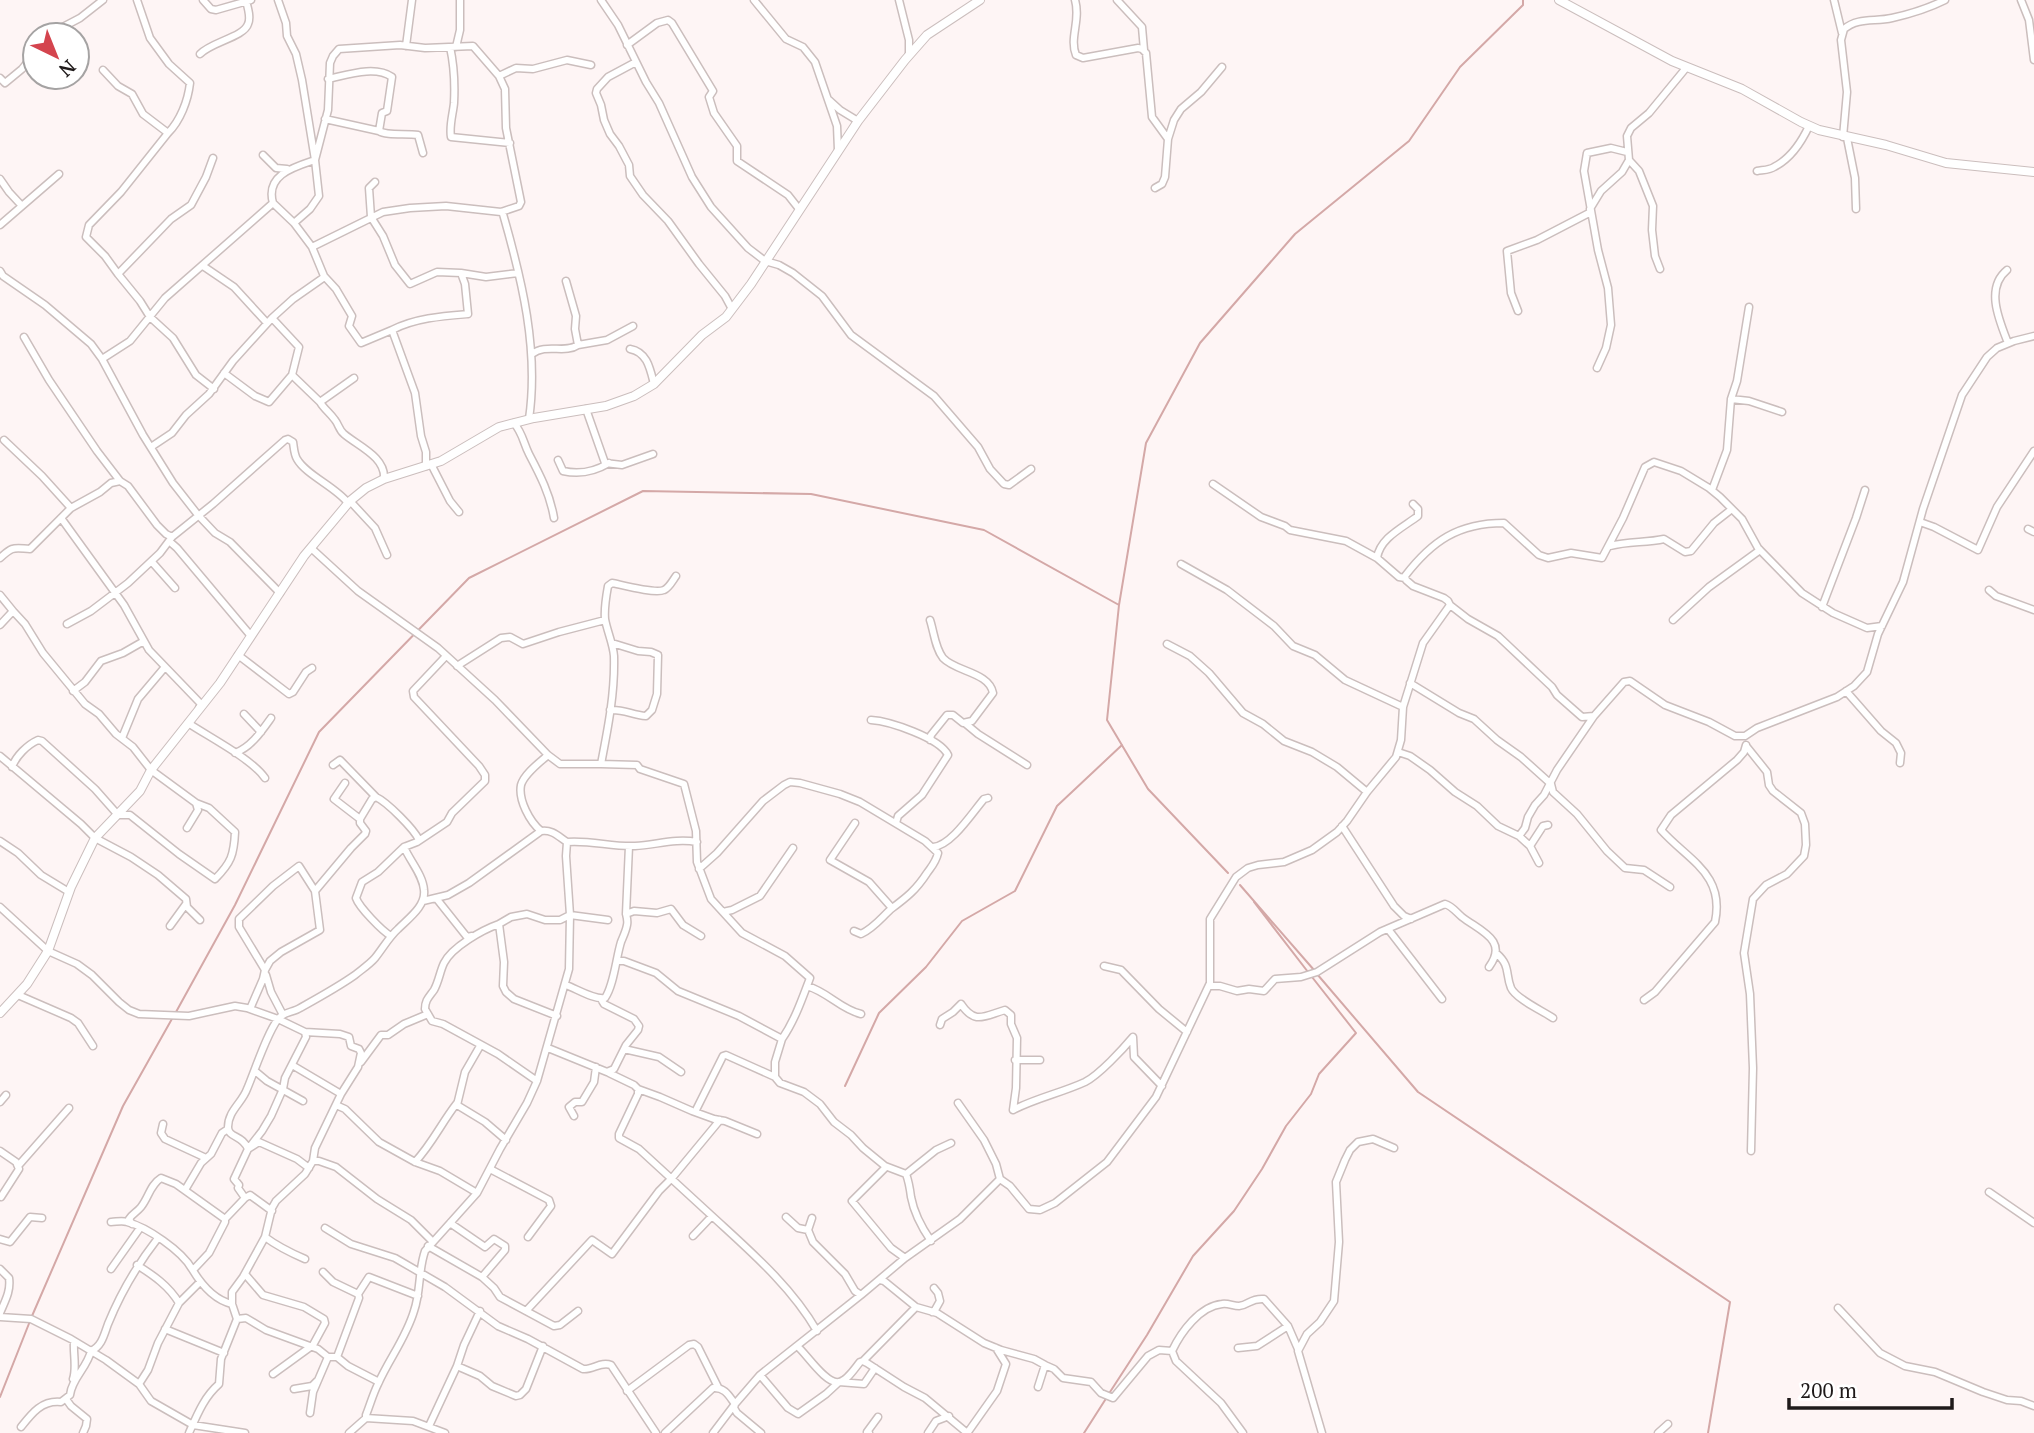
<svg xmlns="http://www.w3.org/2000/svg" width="2034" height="1433" font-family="'PT Serif',serif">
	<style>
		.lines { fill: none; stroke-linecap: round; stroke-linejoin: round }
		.stream { stroke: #d4a8a7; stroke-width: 2 }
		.street-casing { stroke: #cbbebd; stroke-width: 9 }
		.secondary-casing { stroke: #cbbebd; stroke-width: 10 }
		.street { stroke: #fff; stroke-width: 6 }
		.secondary { stroke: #fff; stroke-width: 8 }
	</style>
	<rect width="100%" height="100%" fill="#fef5f5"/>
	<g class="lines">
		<path class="stream" d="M1228 873 1148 789 1107 720 1119 605 1146 443 1200 343 1295 234 1409 141 1460 67 1523 5V0
			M1240 885 1314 970
			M1254 902 1308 972
			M1317 974 1418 1092 1730 1302 1708 1433
			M176 1012 235 905 319 732 469 578 643 491 811 494 984 530 1119 605
			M845 1086 879 1013 926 967 962 921 1015 891 1057 806 1122 745
			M32 1316 123 1106 173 1017
			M1110 1392 1147 1335 1193 1256 1234 1211 1262 1169 1286 1126 1311 1094 1319 1074 1356 1033 1312 977
			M0 1397 30 1321
			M1084 1433 1107 1397"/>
		<g class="street-casing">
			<path id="street" d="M137 0 150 38 169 64 190 83C188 101 180 121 168 133
				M203 0 211 9 216 10 251 0
				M601 0 618 25 646 82 659 103 692 177 711 207 748 248 765 261 779 265 793 273 822 296 851 335 934 396 978 447 990 469 1004 484 1009 485 1031 469
				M754 0 786 39 803 47 815 62 837 126 838 150
				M899 0 909 40V55
				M1075 0C1081 20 1069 38 1076 55L1083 58 1138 48 1142 49 1146 53 1152 117 1168 139 1165 177 1162 184 1155 188
				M1117 0 1142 27 1144 50
				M1834 0 1842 33
				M2021 0 2029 20 2034 60
				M55 35 61 28 80 18 103 0
				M627 45 657 23 668 20 672 23 713 91 709 97 714 113 737 146V161L788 195 799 209
				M406 46 412 0
				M450 47C454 65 455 84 454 103 453 114 449 126 451 137L510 143
				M456 47 460 30V0
				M200 54C211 42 244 37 248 24 251 18 248 8 246 1
				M636 62 608 77 597 89 596 93 601 105 604 120 610 134 619 146 629 165 630 176 643 195 668 221 699 264 725 296 732 309
				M103 70 118 86 132 94 143 114 168 133 121 192 89 225 86 237 105 256 118 274
				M499 76 516 68 533 69 567 60 591 65
				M0 78 5 83 22 69 35 53
				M829 100 840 110 858 121
				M325 119 379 131 382 113 387 111 392 77C375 65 347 75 328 79
				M379 131C386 136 407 133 418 135L423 153
				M1843 137 1847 92 1841 40 1844 29C1858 17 1875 22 1892 18 1910 14 1929 8 1945 0
				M1847 138 1855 178 1856 209
				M1168 139 1174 120 1181 109 1201 92 1222 67
				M263 155 276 168 287 169
				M213 158 206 177 191 205 171 219 118 274 140 301 150 317 173 338 196 375 214 389
				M1757 171C1762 170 1770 170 1774 167 1790 159 1802 141 1809 126
				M0 179 9 192 22 206
				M375 182 369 188 371 217 383 236 395 265 410 284 437 272 461 273 465 284 468 314C443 316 415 318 392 330
				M273 203C265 175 294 167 315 160
				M1590 209 1601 191 1622 172 1629 160
				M501 212 503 214C522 280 539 350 529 419
				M294 223 312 247
				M0 225 59 174
				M203 266 234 287 267 323
				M1660 269 1655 256 1652 230 1653 206 1639 171 1629 160 1627 136 1631 128 1649 113 1686 68
				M2007 270C1985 288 1999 320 2008 343
				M0 271 3 276 45 305 91 344 102 359 143 435 173 483 198 515 215 533 230 542 280 593
				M461 273 486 277 518 273
				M324 276 336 289 352 316 349 326 361 343 392 330 415 393 421 436 426 452V466
				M1518 311 1511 293 1507 251 1537 240 1591 212
				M272 318 299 347 292 375
				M24 337 49 380 97 451 120 481 128 486 157 525 166 534 172 537
				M578 345 607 340 633 326
				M630 349C647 352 650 368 654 384
				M532 354C546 343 565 354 578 345L575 329 576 316 566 281
				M102 359 130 341 165 298 273 203 294 223 310 209 319 196 315 160 302 80 296 54 287 36 286 23 278 0
				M1597 368 1606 348 1611 325 1608 288 1598 250 1584 171 1587 153 1611 148 1627 152
				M224 373 255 396 269 402 292 375 320 402
				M354 378 320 402C324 409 330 413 335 420 339 425 339 430 344 434 358 446 386 457 384 479
				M1731 399 1749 401 1782 412
				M586 409 605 463 622 465 653 454
				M514 423C523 434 523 442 529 454 540 475 550 494 554 518
				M4 440 42 476 71 508
				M151 447 172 433 186 415 209 394 233 361 272 318 293 299 323 278 324 276 312 247 383 212 410 208 446 206 501 212 519 206 521 202 506 128 505 89 499 76 473 46 425 48 400 45 339 49 333 56 330 63 328 110 315 160
				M558 460 563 471C580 475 594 472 609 463
				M431 464 450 501 459 512
				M1213 484 1261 517 1285 526 1290 530 1346 541 1377 558 1399 577 1405 578
				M1712 490 1727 450 1731 399 1737 381 1749 307
				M350 501 375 528 387 555
				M61 518 124 605 149 650 201 704 199 708
				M1920 522 1934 527 1978 550 1997 507 2034 451
				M2028 529 2034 532
				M169 541 177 548 251 636
				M1610 546C1628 541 1646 543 1664 539L1685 552 1691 551 1714 523 1732 509
				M311 548 358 591 438 648 495 700 548 755 560 764H601C608 728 615 693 614 656 613 643 607 631 605 619 604 608 606 597 608 586L612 583C622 585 655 594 664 590 669 588 673 580 676 576
				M0 558C13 546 13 548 30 549L71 508 100 492 111 483 120 481
				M1377 558C1380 538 1402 528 1418 516V509L1413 504
				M152 562 175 588
				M1181 564 1227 590 1274 626 1293 646 1315 655 1345 680 1403 707
				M1989 590 1996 596 2034 610
				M0 595 13 611
				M1450 605 1468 619 1498 636 1552 687 1557 695 1582 717 1594 716 1624 682 1630 681 1665 705 1709 722 1735 736H1745L1757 728 1837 697 1854 686 1867 672 1878 634 1903 582 1923 509 1962 395 1987 357 1997 348 2014 341 2034 336
				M1822 607 1856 518 1865 490
				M1673 620 1709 587 1760 550
				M67 624 91 611 128 583 160 553 172 537 213 504 285 440 288 439 293 442C294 448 294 454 297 459 306 475 336 487 348 503
				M0 625 13 611 25 624 43 653 85 704 99 714 116 734 133 747 151 770 196 803 198 810 187 828
				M1167 644 1190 656 1209 673 1243 713 1263 724 1284 741 1312 752 1337 767 1367 792
				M238 655 289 694 293 692 306 672 312 668
				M457 666 501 638 510 637 523 644 559 632 605 620
				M1410 683 1459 713 1474 719 1497 740 1521 757 1551 784 1553 792 1577 814 1607 851 1625 868 1644 870 1670 887
				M73 691 85 682 101 661 123 653 144 641
				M1846 691 1881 731 1896 743 1901 753 1900 763
				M610 710C624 709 632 715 646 716L652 710 657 694 658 655 651 652 638 651 612 643
				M244 714 261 732
				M871 720C889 721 940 738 948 755L922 795 898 816 896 823
				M188 723C209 737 252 759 265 778
				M966 724 978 734 1027 765
				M122 738 138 699 165 667
				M930 740 931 735 947 715H953L963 723 972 721 993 693C989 672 956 672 943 658 935 648 934 632 930 620
				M1747 747 1767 772 1769 785 1773 791 1801 813 1805 824 1806 845 1804 856 1787 874 1766 885 1753 899 1744 953 1750 994 1753 1068 1751 1151
				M1398 752 1410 756 1430 770 1455 792 1477 806 1498 826 1519 836
				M235 753C251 747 261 732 271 718
				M0 756 81 824 95 838 131 857 158 875 186 899 187 907 200 920
				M601 764 637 765 640 769 684 784 696 831 697 862 711 899 742 933 785 956 810 978C802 999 795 1020 782 1039
				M333 765 340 760 376 797C387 802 414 829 419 840
				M12 767C16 756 27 745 38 740L42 741 95 789 118 815H130L179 854 215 879C231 863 234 855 235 832L209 808 196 803
				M360 819 372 799 376 797
				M855 823 830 860 869 882 892 908
				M1342 826 1394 906 1404 916 1411 919
				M541 831C530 822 518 800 521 785 524 774 540 762 548 755
				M0 841 18 853 41 875 69 892
				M1530 846 1543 826 1548 825
				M933 847C951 846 972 813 984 799L988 798
				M1539 863 1530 846 1519 836 1525 828 1528 817 1535 805 1544 795 1557 770 1594 716
				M699 869 717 853 763 801 784 785 790 782 800 783 840 794 860 802 925 841 938 853C936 862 932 866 927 873 916 890 907 897 891 909 881 918 874 928 861 934L854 931
				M315 891 351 848 365 834 366 831 360 823V819L334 799 345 783
				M436 898 467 937 472 936
				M423 901 448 895 469 883 541 831C552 829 559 837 567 842 590 840 612 847 635 846 656 845 675 838 697 842
				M0 907 48 951 77 964 92 975 119 1002 129 1010 139 1014 189 1016 235 1006 247 1008 278 1019 305 1032 306 1037 285 1078 283 1089 271 1116 262 1131 248 1149 259 1142 297 1159 309 1168
				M723 912 732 910 760 896 793 848
				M626 914 634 911 657 913 671 909 683 925 701 936
				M499 924C482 930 452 947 444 963 440 971 439 981 434 990 429 997 425 1000 425 1009L432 1021 443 1024 498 1054 537 1081
				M170 926 186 904
				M1388 929 1442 999
				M391 936C382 931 359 907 356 898L362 882 378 872 404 847
				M1496 953C1511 966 1505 973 1511 988 1516 999 1543 1011 1553 1018
				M618 961H624L656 973 678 991 739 1016 782 1039 775 1062V1077L780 1083 804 1092 820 1104 834 1122 851 1135 863 1148 885 1166 906 1174C909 1182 910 1189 911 1197 914 1213 922 1228 931 1241
				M1104 966 1121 970 1159 1009 1187 1032
				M266 975 271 992 283 1015
				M566 985C577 989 594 1000 605 998 614 985 616 958 621 942 623 937 626 931 627 925 628 921 627 918 626 914L629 846
				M807 986C828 992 840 1009 861 1014
				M1209 986H1220L1237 991 1249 989 1264 991 1275 979 1301 977 1317 972 1380 932 1445 904C1452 906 1456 912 1462 917 1480 931 1509 940 1489 967
				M18 995 71 1018 78 1023 93 1046
				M1644 1000 1655 992 1715 922C1725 874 1689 861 1661 830L1671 815 1737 760 1744 752 1746 745
				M250 1009 263 979 265 970 270 961 281 952 320 930 315 891 299 866 273 886 239 919V927L265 970
				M557 1016 514 999 506 992 503 986 504 962 499 924 511 917 527 914 545 920H560L570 915 608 920
				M940 1025 942 1019 953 1012 961 1004C975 1025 984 1016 1005 1010L1011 1015V1024L1017 1038 1016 1088 1013 1110C1036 1098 1061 1093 1085 1082 1099 1075 1123 1049 1133 1037L1134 1057 1162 1086
				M480 1046 465 1072 457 1105 485 1122 506 1140
				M548 1048 607 1072 614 1069 626 1045 638 1030 639 1026 634 1019 604 1004 601 999
				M624 1049 659 1057 681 1072
				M1015 1060H1040
				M361 1062 381 1035H388L404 1024 428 1014
				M292 1065 341 1094
				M255 1071 267 1081 303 1101
				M609 1073 634 1085 638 1089 660 1097 692 1111 714 1119 725 1121 757 1134
				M638 1089V1094L619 1134V1138L639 1149 712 1216 693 1236
				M0 1102 6 1095
				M958 1103 984 1140 996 1164 1000 1179 1010 1186 1029 1209 1040 1210 1055 1203 1107 1162 1156 1097 1210 983V919L1236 877 1248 868 1258 865 1284 862 1312 850 1337 832 1347 821 1367 792 1396 757 1401 740 1403 707 1423 643 1450 605 1448 601 1444 598 1413 586 1406 580 1405 576C1432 541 1458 523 1504 523L1539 555 1548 558 1571 553 1602 558 1623 518 1645 467 1654 462 1681 471 1709 488 1720 497 1742 519 1758 548 1802 593 1833 613 1867 628 1882 626
				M336 1105 345 1109 379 1142 415 1162 440 1171 477 1193
				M695 1112 723 1056 726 1055 775 1077
				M574 1116 569 1107 575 1102H582L594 1082 596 1067
				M163 1124 161 1133 165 1139 206 1158
				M0 1151 16 1162 19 1169 1 1197
				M313 1161H319L336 1167 377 1199 411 1220 432 1241
				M415 1162C432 1144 442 1122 457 1103
				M18 1166 69 1108
				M885 1166 884 1169 852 1201 891 1248 905 1258
				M490 1169 549 1200 551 1206 528 1237
				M906 1174 936 1150 951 1143
				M185 1190 201 1163 211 1154 222 1133 228 1129
				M1989 1192 2034 1223
				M272 1211 250 1195 245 1198 238 1188 239 1185 234 1179 248 1149C243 1135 228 1138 228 1127 228 1111 242 1103 247 1089 254 1073 269 1027 280 1017 285 1012 294 1012 300 1008 318 998 338 987 355 975 361 970 370 964 375 958 383 948 389 937 398 929 409 918 426 906 424 890 423 875 410 861 404 847L417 842 447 822 452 813 485 781V775L479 766 414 697 413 691 446 656
				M712 1216C750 1251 791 1286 817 1331
				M786 1217 798 1228 808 1230
				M812 1218 808 1230 813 1242 845 1274 855 1291 861 1295 905 1258 960 1219 1000 1179
				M111 1222C116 1222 122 1220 127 1222 147 1227 182 1251 192 1269 201 1284 214 1300 232 1304
				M450 1223 485 1247 494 1239 505 1246V1250L482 1277
				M132 1224 129 1219C132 1214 137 1212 141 1207 149 1197 150 1185 161 1178L176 1184 225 1219
				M325 1228 351 1244 395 1258 445 1287 498 1326 528 1339 583 1369C593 1370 601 1361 611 1365L656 1433
				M265 1237C277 1246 291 1253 305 1259
				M0 1239 10 1242 30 1217 42 1218
				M428 1246 482 1277 494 1288 500 1297 554 1326 560 1325 578 1311
				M137 1265C153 1275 169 1286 179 1303L158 1343 148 1370 139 1384
				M0 1269 9 1278C11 1291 5 1301 0 1313
				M111 1269 140 1228
				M193 1270 209 1253 225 1222V1219L245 1198
				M323 1272 333 1282 358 1294
				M245 1274 263 1295 304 1307 324 1319 325 1323 313 1345 273 1374
				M880 1280 884 1281 916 1307 937 1313 984 1343 1001 1350 1034 1359 1045 1365 1038 1387
				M179 1303 200 1282
				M1838 1308 1880 1353 1905 1366 1935 1372 1983 1392 2007 1400 2021 1401 2034 1406
				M526 1311 592 1240 612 1254 659 1191 672 1178 720 1120
				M932 1312 935 1310 940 1301 938 1293 934 1288
				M0 1317 31 1319 71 1339 106 1360 139 1384 151 1401 193 1425 245 1433
				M237 1319 246 1318 266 1330 318 1349 328 1357H337L348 1366 379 1382
				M165 1329 224 1353
				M797 1346C806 1353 826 1385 839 1382 847 1381 855 1368 860 1362L863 1361 867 1363 904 1387 925 1398 966 1432H968L997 1391 1006 1364 996 1348
				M1238 1348 1257 1346 1288 1326 1298 1349
				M337 1357 359 1298 358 1294 369 1277 418 1296
				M863 1361 916 1307
				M1045 1365 1054 1369 1063 1378 1091 1382 1101 1393 1113 1398 1148 1356 1159 1350 1172 1351
				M457 1366 480 1376 492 1386 516 1396 520 1395 526 1389 543 1346
				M760 1375 788 1408 798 1414 826 1394 839 1382 864 1384 875 1368
				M73 1379C77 1368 73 1354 74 1341
				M294 1389 312 1386 317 1381
				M627 1391 689 1345 694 1344 698 1347 718 1387
				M66 1399 71 1406 87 1419 86 1426 83 1433
				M310 1413 313 1392 328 1357
				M366 1418V1415C370 1405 373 1394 378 1384 389 1359 406 1338 414 1311 421 1291 418 1271 425 1251L477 1193 500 1149 527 1103 537 1081 569 969 570 915 566 856 567 842
				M429 1426 457 1366 464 1345 480 1311
				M21 1427C32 1413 42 1400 61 1402L70 1395C72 1378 87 1368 91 1351 102 1346 104 1335 108 1324 121 1292 137 1265 158 1238
				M189 1433C197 1415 204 1397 219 1384L221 1359 237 1319 232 1304V1292L243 1277 265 1237 272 1208 276 1201 305 1174 313 1161 315 1148 341 1094 358 1067 361 1053 359 1049 351 1046 349 1037 340 1034 305 1032
				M349 1433 366 1418 413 1421 445 1433
				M665 1433 713 1388C725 1387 729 1396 735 1404L734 1408 737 1413 761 1433
				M713 1433 735 1404 760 1375 861 1295
				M869 1433 867 1432 878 1417
				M928 1433 936 1421 949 1416
				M1243 1433 1221 1403 1176 1361 1172 1351C1181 1332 1200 1306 1222 1304 1228 1303 1233 1306 1239 1306 1249 1305 1250 1298 1264 1299L1288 1326
				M1322 1433 1298 1351 1307 1334 1320 1322 1334 1301 1339 1242 1336 1182 1345 1160 1350 1150 1358 1142 1373 1139 1394 1148
				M1658 1433 1668 1424"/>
		</g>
		<g class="secondary-casing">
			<path id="secondary" d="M1559 0 1672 61 1742 89 1801 122 1819 130 1886 145 1946 163 2034 172
				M0 1013 27 984 48 951 71 887 95 838 140 791 151 770 220 683 304 556 350 501 366 488 384 479 441 461 499 427 534 418 606 406 634 396 654 384 702 335 726 317 751 284 858 121 905 60 927 35 980 0"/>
		</g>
		<use href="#street" class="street"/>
		<use href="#secondary" class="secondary"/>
	</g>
	<g transform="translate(56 56) rotate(137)"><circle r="33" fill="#ffffff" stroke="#a5a3a3" stroke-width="2"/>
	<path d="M0-5L12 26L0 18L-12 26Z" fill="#d4444e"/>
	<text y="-10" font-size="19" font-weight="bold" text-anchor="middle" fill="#1f1a1a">N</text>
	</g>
	<path d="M1789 1398v10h163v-10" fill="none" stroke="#1f1a1a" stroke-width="3.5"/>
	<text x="1800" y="1398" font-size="21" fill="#1f1a1a" stroke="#ffffff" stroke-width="5" paint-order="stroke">200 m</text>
</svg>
